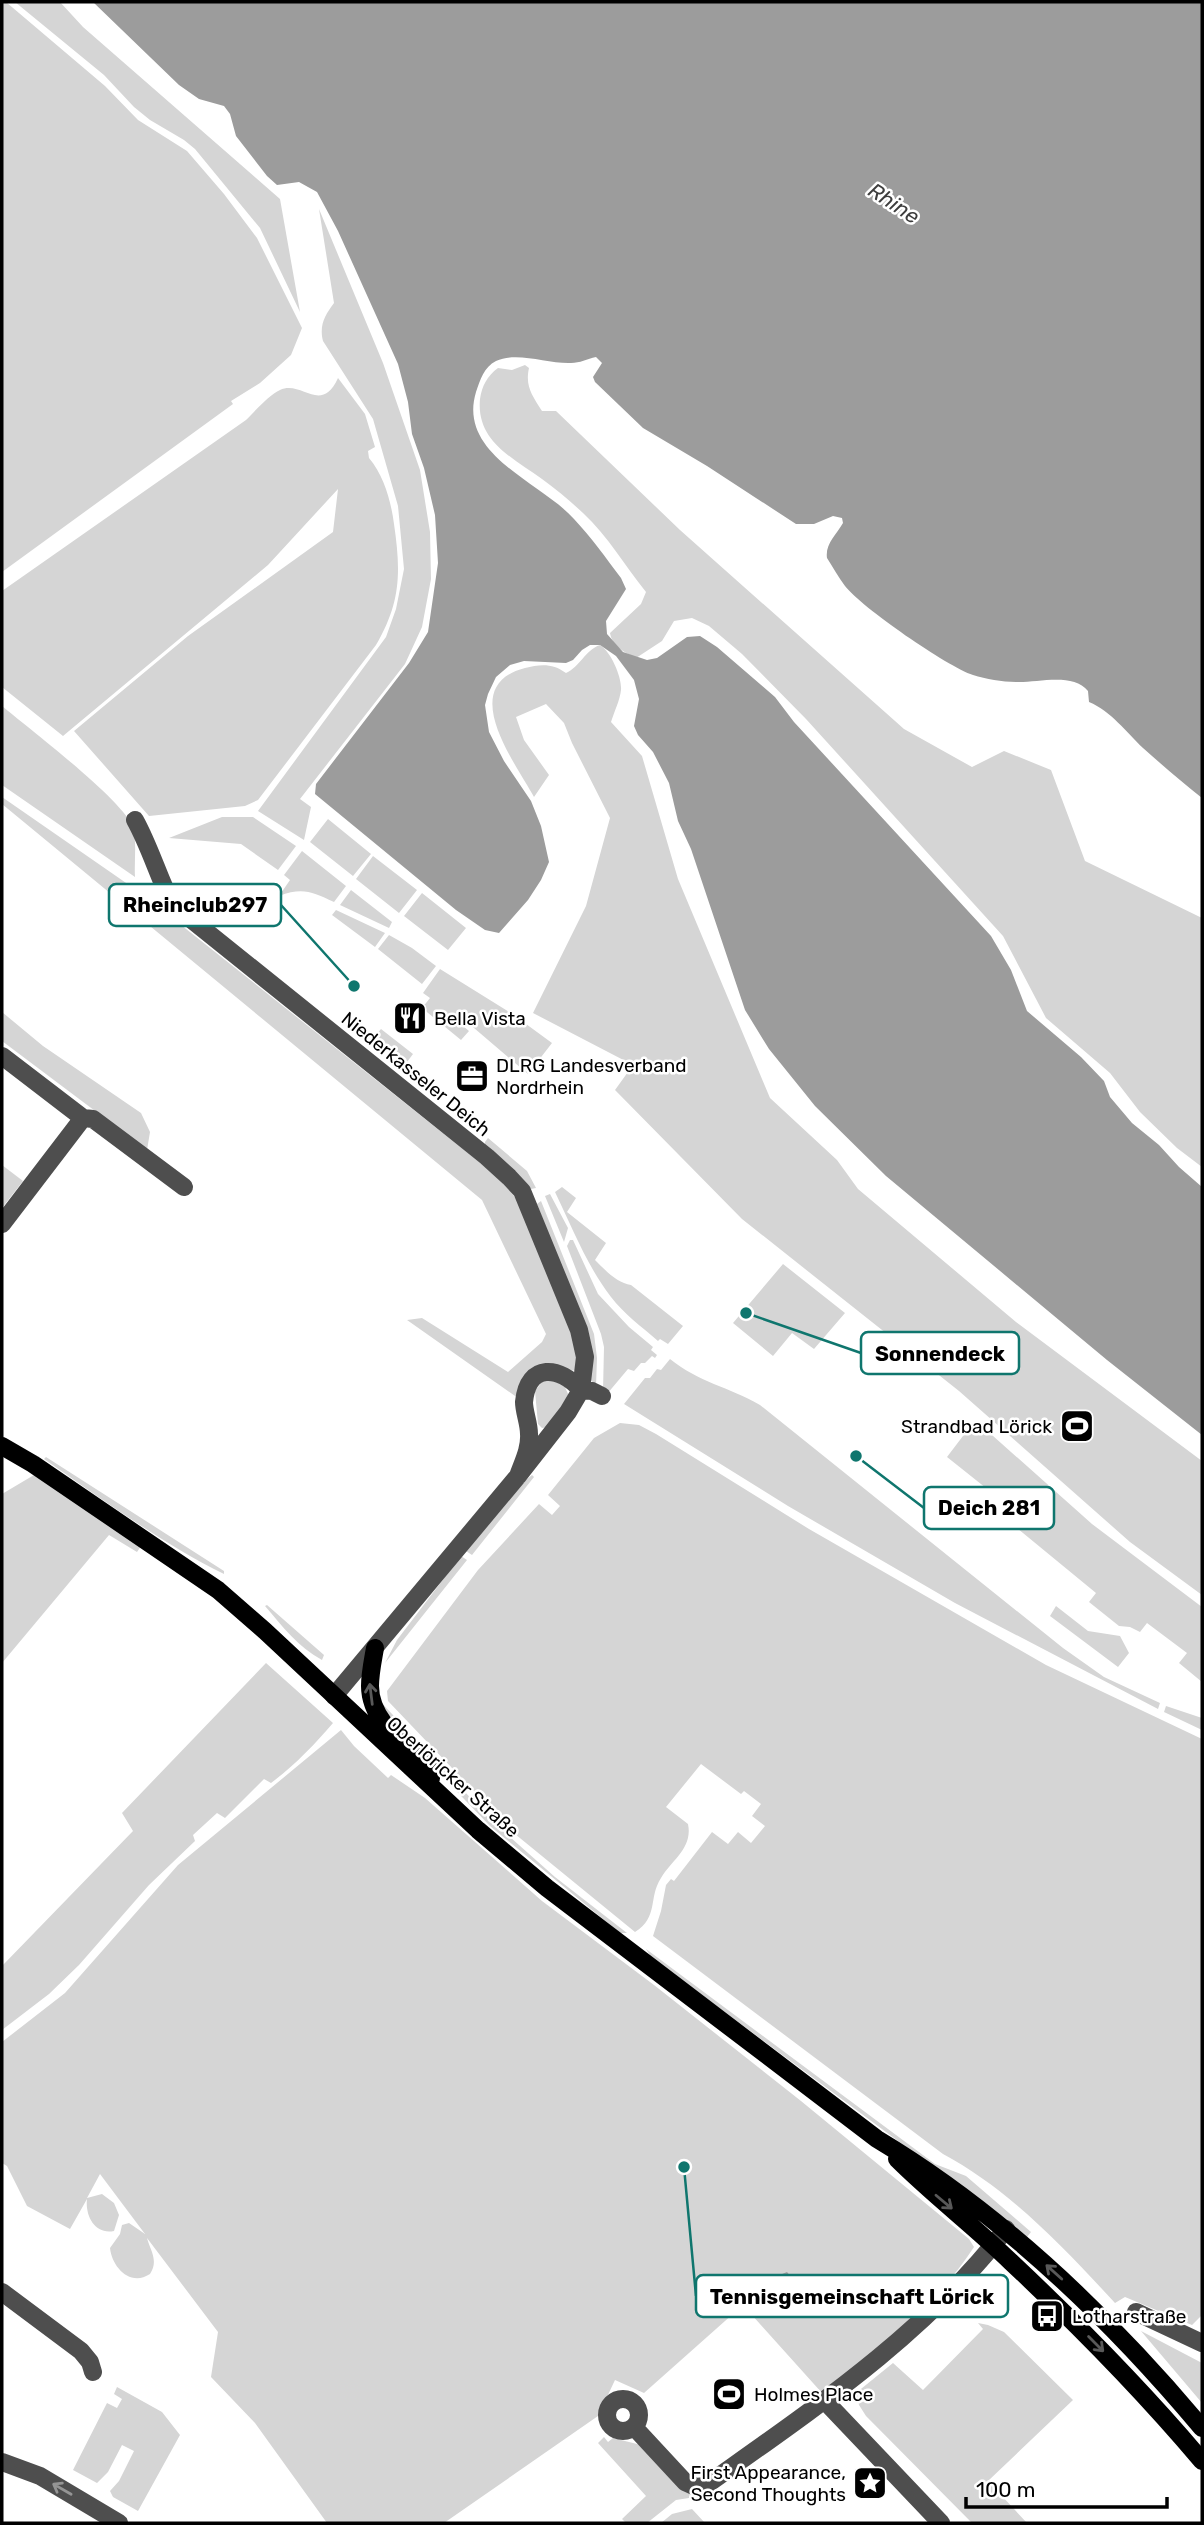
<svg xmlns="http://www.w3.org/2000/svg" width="1204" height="2525" font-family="Rubik,sans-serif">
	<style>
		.green { fill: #d5d5d5 }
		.water { fill: #9c9c9c }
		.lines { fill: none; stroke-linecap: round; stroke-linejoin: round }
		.minor { stroke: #4e4e4e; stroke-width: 18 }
		.major { stroke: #000; stroke-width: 18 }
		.oneway { stroke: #595959 }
		.oneway2 { stroke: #959595 }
		.labels { text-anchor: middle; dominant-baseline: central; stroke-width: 5; stroke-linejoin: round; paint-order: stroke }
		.poi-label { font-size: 19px; fill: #000; stroke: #fff; text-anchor: start }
		.street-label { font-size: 19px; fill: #000; stroke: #fff }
		.water-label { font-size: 21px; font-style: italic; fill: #3d3d3d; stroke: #fff }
		.leader { fill: none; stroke: #0f766e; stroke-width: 2.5 }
		.callout-dot { fill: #0f766e; stroke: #fff; stroke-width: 2.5 }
		.callout { fill: #fff; stroke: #0f766e; stroke-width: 2.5 }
		.callout-label { font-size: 21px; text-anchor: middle; font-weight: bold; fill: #000 }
	</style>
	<rect width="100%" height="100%" fill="#fff"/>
	<path class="green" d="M2 2H6L105 86 138 120 187 151 224 194 257 238 302 328 291 355 260 383 231 401 233 404 2 572Z
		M15 2H60L83 27 280 199 300 312 260 228 195 149 184 140 150 120 134 107 104 75Z
		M319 209 383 363 420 470 430 532 431 579 422 627 405 664 300 799 311 807 304 840 258 811 386 637 396 609 404 569 398 506 373 419 323 341C319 325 325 315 334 303Z
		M525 365 529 368C525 386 532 395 542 411H556L680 530 904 729 972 767 1004 751 1051 770 1085 861 1202 918V1167L1177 1148 1140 1112 1110 1073 1046 1018 1003 936 806 719 742 654 709 626 692 618 674 621 662 641 636 658C624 652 612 646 610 633L641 604 646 592C625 566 608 536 583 513 570 501 556 489 542 479 513 458 476 441 480 399 482 386 487 376 498 368L512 370Z
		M338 378 365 414 375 447 368 451 369 458C384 476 391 501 394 524 401 572 401 602 376 645L258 800 245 806 149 816 74 731 188 636 333 532 338 489 268 565 63 736 2 687V591L246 420C254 412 270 394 280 390 302 380 321 415 338 378Z
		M600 645C611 652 622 677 621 690 620 700 614 712 611 722L642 756 678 879 770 1098 837 1160 858 1189 1016 1322 1202 1461V1595L1130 1542 959 1391 742 1219 615 1090 633 1065 533 1013 586 906 610 818 572 743 564 723 546 704 516 717 524 740 549 775 534 797C515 762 456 686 525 668 540 664 553 663 566 673 580 667 585 650 600 645Z
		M2 706C27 727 126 802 133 828 137 843 134 862 135 877L2 785Z
		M2 797 142 894 498 1177 519 1202 576 1343 579 1370C567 1373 562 1362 546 1365L518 1398 407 1320 422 1318 508 1372 542 1342 546 1334 482 1200 2 804Z
		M222 817H253L296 846 278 870 241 844 169 838Z
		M328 819 371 854 353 876 310 842Z
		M302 851 346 886 334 902C312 892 303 887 279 896L290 880 284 875Z
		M373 856 417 890 399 913 356 879Z
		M351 890 392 922 389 928 340 905Z
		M422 893 466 928 448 950 404 916Z
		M336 910 385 933 375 947 332 915Z
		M389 935 412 948 436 966 422 984 378 949Z
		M440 969 511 1013 552 1043 528 1074 467 1022 463 1026 469 1031 461 1040 422 1008 430 998 423 993Z
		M2 1012 43 1046 141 1113 150 1132 147 1150 2 1041Z
		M381 1029 413 1054 407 1062 375 1036Z
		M488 1138 527 1171 536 1188 531 1189 525 1185 485 1148V1142Z
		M2 1165 23 1181 2 1208Z
		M562 1187 576 1198 567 1212 606 1243 595 1260C605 1270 617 1283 631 1285L683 1326 668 1344 660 1339 658 1341C642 1327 624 1314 611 1297 587 1266 572 1227 555 1192Z
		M550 1194 568 1228 564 1242 545 1196Z
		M541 1201 594 1334 597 1358 596 1386 590 1379 588 1336 537 1204Z
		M570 1240H573L598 1294 629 1327 653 1347 651 1350 657 1355 655 1358 652 1356 645 1363H641L634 1371 628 1369 607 1394 603 1391 604 1347 601 1334 567 1246Z
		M783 1264 845 1313 814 1349 792 1333 773 1356 733 1323Z
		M670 1359C698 1382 729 1387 760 1405L1063 1648 1104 1677 1160 1703 1158 1709 955 1603 788 1506 624 1404 645 1378H650L657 1369 661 1370Z
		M549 1379 564 1385 569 1396 548 1427 542 1428 538 1424 535 1391 542 1382Z
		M620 1423 639 1425 656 1434 809 1529 1046 1665 1202 1739V2315L1192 2325 1125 2297 1115 2303C1065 2249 1009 2189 943 2154L653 1936 661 1911 666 1885 671 1879 674 1881 712 1832 728 1844 738 1832 751 1843 765 1826 752 1816 761 1804 744 1791 741 1794 701 1764 666 1807 688 1824C693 1848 672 1860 661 1878 648 1898 659 1917 635 1932L515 1834 388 1701 387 1691 478 1570 539 1504 552 1515 560 1506 548 1495 594 1438Z
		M983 1427 1092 1524 1202 1607V1682L1179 1663 1187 1653 1147 1623 1140 1632 1130 1627 1119 1626 1089 1602 1096 1593 989 1505 996 1496 947 1457 966 1432Z
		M46 1457 224 1571V1574C161 1543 102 1499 44 1459Z
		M34 1475 141 1546 137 1552 109 1535 2 1663V1494Z
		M532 1475 534 1477 472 1555 466 1551 518 1487Z
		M461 1556 467 1560 385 1663 397 1640Z
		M267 1605 324 1655 322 1660C298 1647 283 1627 265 1606Z
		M1056 1606 1088 1631 1120 1636 1129 1653 1118 1667 1050 1616Z
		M266 1663 333 1723C314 1745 295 1765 271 1783L264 1779 225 1818 217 1813 193 1835 195 1841 149 1885 79 1965 49 1994 2 2030V1966L133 1831 122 1813Z
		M378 1699 493 1822 555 1877 627 1933H620L490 1826 390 1722Z
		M1166 1706 1202 1718V1730L1164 1712Z
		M341 1730 354 1746 388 1778 391 1775 425 1798 542 1901 654 1985 801 2101 969 2239 974 2247C935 2307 878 2349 822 2393L743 2305 644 2393 615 2380 598 2416 444 2523H327L255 2423 211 2377 218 2332 147 2238C150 2250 159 2260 150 2274 130 2287 112 2267 110 2248L120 2234 122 2225 129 2223 145 2234 100 2174 87 2198 102 2194 114 2203 119 2215 114 2231C95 2235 85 2216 87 2199L70 2229 27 2206 7 2166 2 2163V2042L65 1993 178 1865Z
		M646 1949 935 2164 966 2176 1031 2232 1027 2237 651 1957Z
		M978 2323 988 2325 1004 2332 1073 2400 988 2481 1027 2523H972L866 2416 859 2405 856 2393 893 2363 923 2390 983 2329Z
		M1141 2331 1202 2363V2403Z
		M117 2387 162 2412 180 2435 138 2511 113 2497 110 2491 119 2481 134 2451 122 2445 108 2472 97 2483 73 2470 107 2403 117 2408 122 2399 114 2394Z
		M604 2437 608 2442 613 2438 645 2446 690 2492 689 2498 676 2500 647 2523H626L622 2519 646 2496 598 2443Z
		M692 2509 705 2523H661L672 2514Z"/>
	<path class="water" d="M93 2H1202V798C1182 782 1162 765 1143 748 1126 732 1111 711 1089 702L1088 691C1073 672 1037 683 1016 682 1002 682 986 679 973 675 948 667 861 607 845 586 838 577 833 567 827 558 825 544 836 535 843 523L842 518 833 516 814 524H796L707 466 643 428 595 382 593 377 602 363 596 357C587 359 580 363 571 363 548 364 517 351 496 361 484 367 480 380 476 392 457 455 541 482 574 519 591 537 606 558 621 578L626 589 606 621 607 634 623 652 647 660 657 658 687 637 700 636 717 647 775 697 794 722 991 936 1011 970 1027 1011 1081 1057 1104 1081 1110 1097 1132 1123 1159 1145 1179 1167 1202 1187V1435L1107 1360 886 1176 815 1106 769 1049 745 1010 691 849 678 821 669 783 653 752 638 735 634 726 639 699 634 680 616 656 600 645H590L582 650 573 660 566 663 524 661 510 665 496 677 488 694 485 705 489 732 504 761 531 801 541 826 549 862 541 880 528 900 499 933 485 930 456 910 315 794 316 784 409 663 428 632 438 563 435 515 424 468 412 434 408 402 398 364 338 231 317 192 299 182 277 185 267 176 236 136 230 114 224 106 199 99 179 85Z
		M787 2272 792 2278 780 2280 777 2287 781 2294 783 2318C759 2297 753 2285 787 2272Z"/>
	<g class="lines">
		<path class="minor" d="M135 820C150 847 158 876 172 904L487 1157 509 1177 522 1191 579 1330 585 1357 581 1390 592 1391 602 1396
			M2 1056 83 1118 93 1119 184 1187
			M2 1224 83 1118
			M334 1696 518 1476 568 1412 581 1390C560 1366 528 1362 524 1402 524 1412 529 1423 529 1434 530 1449 523 1462 518 1476
			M2 2292 81 2351 90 2362 93 2372
			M1136 2312 1202 2343
			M607 2415a16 16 0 1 1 32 0a16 16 0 1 1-32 0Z
			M824 2400 941 2523
			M634 2427 685 2482 696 2487 705 2486C813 2409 924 2335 1006 2229
			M2 2462 40 2476 119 2523"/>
		<path class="major" d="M2 1446 33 1464 218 1590 265 1631 478 1830 547 1888 877 2139C1002 2214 1109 2317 1202 2428
			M375 1648C373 1660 370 1673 370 1686 370 1722 406 1745 429 1768L431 1778
			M897 2159C933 2195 974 2226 1011 2262 1078 2325 1143 2391 1202 2461"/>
	</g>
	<defs><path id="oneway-shaft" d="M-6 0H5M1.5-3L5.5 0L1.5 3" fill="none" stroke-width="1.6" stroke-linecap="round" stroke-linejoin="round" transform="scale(1.75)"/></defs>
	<g class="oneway">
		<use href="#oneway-shaft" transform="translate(371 1694) rotate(-97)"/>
		<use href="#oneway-shaft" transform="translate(944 2202) rotate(40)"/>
		<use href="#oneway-shaft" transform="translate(1054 2272) rotate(-138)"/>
		<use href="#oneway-shaft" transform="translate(1096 2344) rotate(45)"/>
	</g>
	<use class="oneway2" href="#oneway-shaft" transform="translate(62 2489) rotate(-150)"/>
	<defs>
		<g id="restaurant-square" transform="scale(1.75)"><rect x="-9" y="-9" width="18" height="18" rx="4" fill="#000" stroke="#fff"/><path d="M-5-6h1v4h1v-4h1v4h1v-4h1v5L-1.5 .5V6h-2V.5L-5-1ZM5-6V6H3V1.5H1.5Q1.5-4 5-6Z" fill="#fff"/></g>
		<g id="office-square" transform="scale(1.75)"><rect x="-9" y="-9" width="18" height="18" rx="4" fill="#000" stroke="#fff"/><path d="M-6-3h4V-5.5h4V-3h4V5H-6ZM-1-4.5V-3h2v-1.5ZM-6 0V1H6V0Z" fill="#fff"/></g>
		<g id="stadium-square" transform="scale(1.75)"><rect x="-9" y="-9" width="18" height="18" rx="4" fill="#000" stroke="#fff"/><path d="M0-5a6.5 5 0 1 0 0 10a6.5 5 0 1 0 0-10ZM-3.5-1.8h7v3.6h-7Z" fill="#fff"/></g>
		<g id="bus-square" transform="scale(1.75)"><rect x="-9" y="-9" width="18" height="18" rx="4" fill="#000" stroke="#fff"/><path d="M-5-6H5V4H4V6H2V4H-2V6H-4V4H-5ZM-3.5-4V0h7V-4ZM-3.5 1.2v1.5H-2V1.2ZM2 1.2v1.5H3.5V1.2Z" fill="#fff"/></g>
		<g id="sight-square" transform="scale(1.75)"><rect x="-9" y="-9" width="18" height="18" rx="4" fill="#000" stroke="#fff"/><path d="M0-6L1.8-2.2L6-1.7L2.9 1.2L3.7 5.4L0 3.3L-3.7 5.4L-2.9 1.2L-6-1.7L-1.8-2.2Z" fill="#fff"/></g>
	</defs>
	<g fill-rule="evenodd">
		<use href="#restaurant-square" x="410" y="1018"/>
		<use href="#office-square" x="472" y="1076"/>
		<use href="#stadium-square" x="1077" y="1426"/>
		<use href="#bus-square" x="1047" y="2316"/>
		<use href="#stadium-square" x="729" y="2394"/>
		<use href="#sight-square" x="870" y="2483"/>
	</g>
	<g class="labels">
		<g class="poi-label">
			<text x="434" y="1018">Bella Vista</text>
			<text x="496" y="1065">DLRG Landesverband<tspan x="496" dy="22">Nordrhein</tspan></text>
			<text x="1052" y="1426" text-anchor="end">Strandbad Lörick</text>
			<text x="1072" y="2316">Lotharstraße</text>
			<text x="754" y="2394">Holmes Place</text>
			<text x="846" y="2472" text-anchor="end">First Appearance,<tspan x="846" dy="22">Second Thoughts</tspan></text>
		</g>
		<g class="street-label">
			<text transform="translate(416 1074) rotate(39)">Niederkasseler Deich</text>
			<text transform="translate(453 1777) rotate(42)">Oberlöricker Straße</text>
		</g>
		<g class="water-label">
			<text transform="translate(894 203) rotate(33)">Rhine</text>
		</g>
	</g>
	<path class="leader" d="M354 986L281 905M746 1313L861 1353M856 1456L924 1508M684 2167L696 2296"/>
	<g class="callout-dot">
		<circle cx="354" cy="986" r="7"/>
		<circle cx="746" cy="1313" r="7"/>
		<circle cx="856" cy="1456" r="7"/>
		<circle cx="684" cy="2167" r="7"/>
	</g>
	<g class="callout">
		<rect x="109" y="884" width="172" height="42" rx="7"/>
		<rect x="861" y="1332" width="158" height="42" rx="7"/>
		<rect x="924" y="1487" width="130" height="42" rx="7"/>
		<rect x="696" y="2275" width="312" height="42" rx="7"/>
	</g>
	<g class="callout-label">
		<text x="195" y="912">Rheinclub297</text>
		<text x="940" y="1361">Sonnendeck</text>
		<text x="989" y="1515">Deich 281</text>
		<text x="852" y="2304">Tennisgemeinschaft Lörick</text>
	</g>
	<rect width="1204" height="2525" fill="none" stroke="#000000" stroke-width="7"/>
	<path d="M966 2497v10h201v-10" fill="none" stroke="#000000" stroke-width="3.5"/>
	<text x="976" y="2497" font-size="21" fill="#000000" stroke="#ffffff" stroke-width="5" paint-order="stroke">100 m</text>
</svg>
